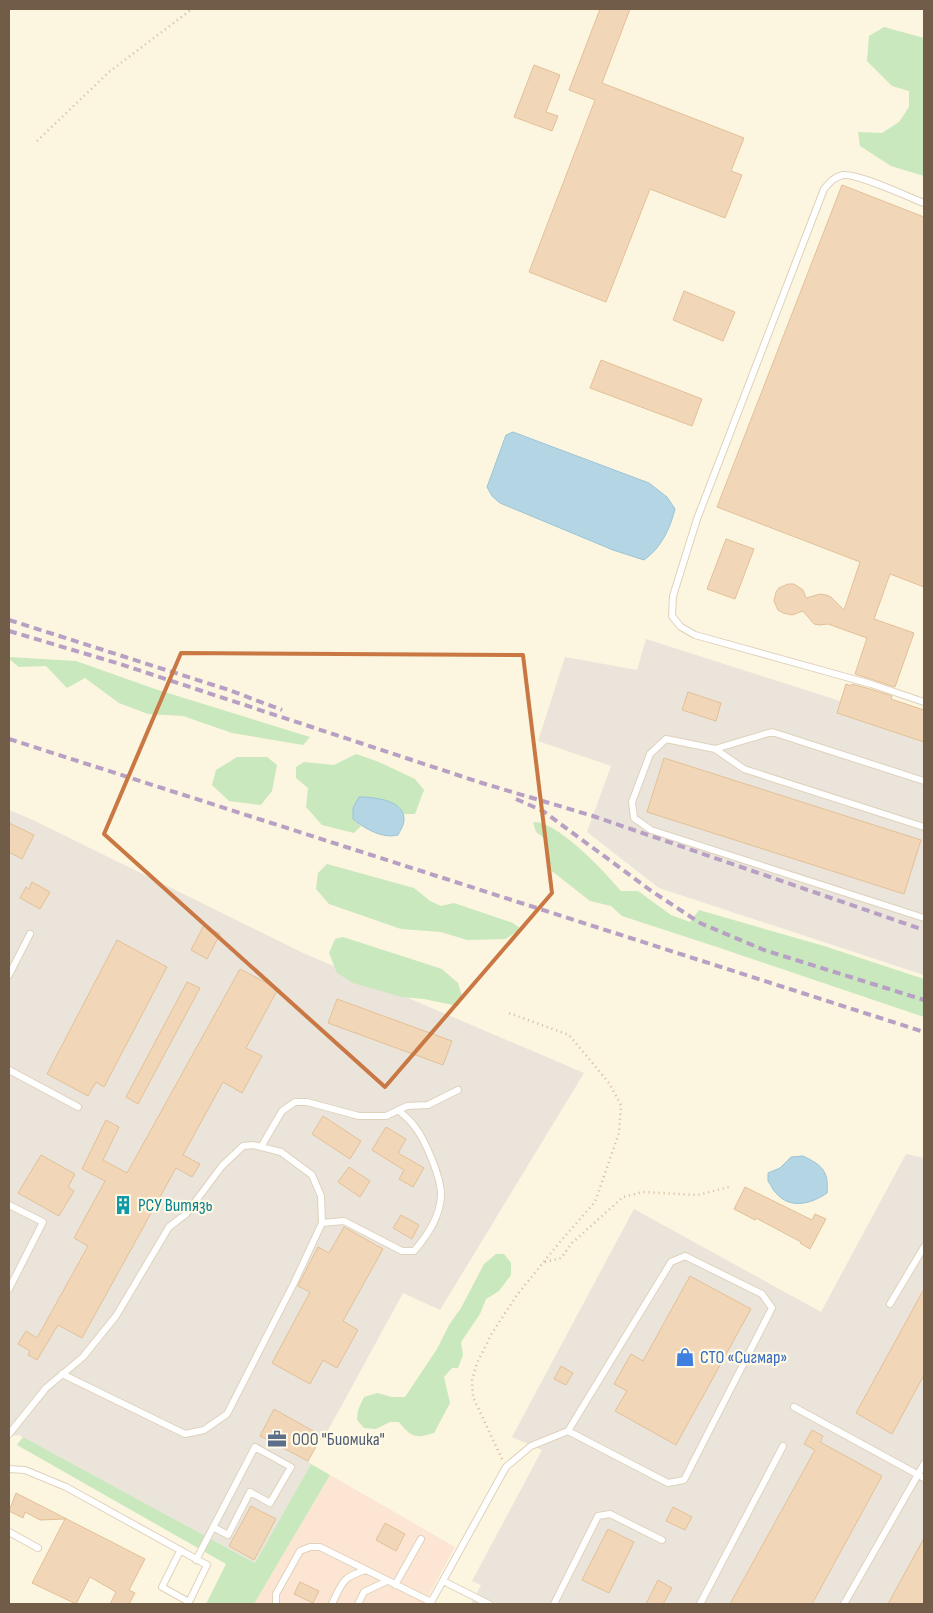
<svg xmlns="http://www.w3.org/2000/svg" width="933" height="1613" font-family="'Sofia Sans Condensed',sans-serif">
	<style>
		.commercial { fill: #fce5d2 }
		.industrial { fill: #eae4db }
		.green { fill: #c9e8be }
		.water { fill: #b4d6e4; stroke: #9ac4d6 }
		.building { fill: #f1d7b7; stroke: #e3c097 }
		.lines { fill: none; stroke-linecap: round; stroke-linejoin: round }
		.lane-casing { stroke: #dfd2bb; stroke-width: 8 }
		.path { stroke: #d5ba9a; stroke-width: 2.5; stroke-dasharray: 1 4; stroke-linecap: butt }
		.lane { stroke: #fff; stroke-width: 6 }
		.rail { stroke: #b89fc4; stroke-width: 4; stroke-dasharray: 8 5; stroke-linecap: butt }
		.marked { fill: none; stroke: #c97844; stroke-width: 4; stroke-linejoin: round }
		.labels { text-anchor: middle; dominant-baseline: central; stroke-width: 4.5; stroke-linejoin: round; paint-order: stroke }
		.culture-label { font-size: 18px; fill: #0d838f; stroke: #fff9e5; text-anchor: start }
		.shop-label { font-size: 18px; fill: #366cbe; stroke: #fff9e5; text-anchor: start }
		.service-label { font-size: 18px; fill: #4e5e75; stroke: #fff9e5; text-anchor: start }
	</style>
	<rect width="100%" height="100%" fill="#fcf5df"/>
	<path class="commercial" d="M330 1475 455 1547 424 1604H254Z"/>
	<path class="industrial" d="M646 639 840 701 846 684 924 710V975L659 888 587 832 611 766 538 741 565 657 637 670Z
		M9 810 31 819 303 953 584 1073 440 1310 403 1293 325 1436H322L308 1461 311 1464 255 1563 19 1435 9 1436Z
		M906 1154 924 1158V1604H471L481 1585 472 1581 542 1450 512 1437 634 1209 821 1312Z"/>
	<path class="green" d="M884 27 924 38V176L891 166 860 146 858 132 882 133 899 122 909 107V91L892 86 867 61 869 36Z
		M9 657 76 661 155 689 310 737 303 745 232 733 183 716 148 714 119 703 85 678 67 688 46 666 19 667 9 659Z
		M356 754 379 762 415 779 424 790 415 814H403L398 806 353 819 361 826 354 833 322 825 306 807 308 788 296 778V767L304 762 334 765Z
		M237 757H267L277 765 272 791 261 805 229 801 212 785 216 770Z
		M533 822C558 821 605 872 621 891H638L671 915 690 922 699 910 824 946 924 979V1017L720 948 622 916 611 906 590 901 548 868 547 840 536 832Z
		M327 864 414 888 430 901 441 906 454 903 513 923 521 929 505 939 467 940 441 932 401 929 329 904 316 889 318 873Z
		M343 937 442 969 458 983 462 996 458 1006 424 999 402 997 353 983 337 973 329 953 335 939Z
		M496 1254H504L511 1263V1275L499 1291 486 1299 480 1314 461 1342 463 1355 458 1368H452L444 1377 450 1403 434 1433C415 1439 411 1437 399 1422H390L376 1429 364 1428 357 1420 358 1410 364 1397 377 1393 392 1397H405L437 1349 449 1325 461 1308 484 1264Z
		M23 1437 255 1563 311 1464 330 1475 254 1604H206L226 1564 17 1445Z"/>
	<path class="water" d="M513 432 649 483 667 497 675 509C670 529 661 548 644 560L613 550 500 503 492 496 487 487 506 435Z
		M359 797C374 797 405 800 404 820 404 825 400 831 398 835 383 839 365 829 353 819V808Z
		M803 1156C822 1165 829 1171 827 1193 813 1203 791 1210 777 1194 773 1191 771 1185 768 1181V1173L780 1168 791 1157Z"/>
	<path class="building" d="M600 9H630L602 83 744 138 731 171 742 175 725 218 650 189 606 302 529 272 595 100 569 90Z
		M534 65 560 75 546 112 558 116 552 131 514 117Z
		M842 185 924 217V587L890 574 874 619 914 633 895 687 855 674 867 638 828 624 819 625 814 624 803 611 792 615 783 613 778 610 774 601 776 592 779 588 788 584H794L803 590 806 598 820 594 826 595 831 597 844 610 860 562 717 507Z
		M684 291 735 312 723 341 673 320Z
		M601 360 702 399 692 426 590 388Z
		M726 539 754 549 735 599 707 589Z
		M846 684 851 686 852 684 870 689 892 696 891 699 924 710V742L837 713Z
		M688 692 721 703 716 721 682 710Z
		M664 758 921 840 904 894 647 812Z
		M9 823 34 835 22 859 9 852Z
		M32 882 50 892 40 909 20 898 26 887 29 889Z
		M204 925 220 934 207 959 191 950Z
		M117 940 167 967 104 1087 96 1082 88 1096 47 1074Z
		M240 969 278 989 246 1048 262 1056 242 1093 223 1082 183 1155 200 1164 192 1177 176 1168 82 1338 58 1325 37 1360 28 1355 30 1351 18 1344 26 1331 37 1338 88 1246 74 1238 105 1181 82 1169 106 1120 119 1127 103 1160 127 1173Z
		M187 982 200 988 138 1104 126 1097Z
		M337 999 452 1041 443 1065 328 1023Z
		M323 1116 361 1141 350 1159 312 1134Z
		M386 1127 406 1139 398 1153 424 1168 413 1187 399 1179 404 1170 372 1150Z
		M41 1155 75 1174 68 1187 74 1191 59 1216 18 1193Z
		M349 1167 370 1181 360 1197 338 1182Z
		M745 1187 812 1220 815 1214 826 1219 810 1249 800 1243 801 1242 756 1218 755 1220 734 1209Z
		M401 1215 419 1225 412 1239 393 1228Z
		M344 1227 383 1249 343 1321 358 1330 337 1368 323 1360 310 1384 272 1363 310 1292 298 1286 307 1268 318 1247 329 1253Z
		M690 1276 751 1309 676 1445 615 1411 627 1391 614 1384 631 1354 643 1361Z
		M924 1289V1375L892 1434 856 1413Z
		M561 1366 573 1373 566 1385 554 1379Z
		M274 1409 322 1436 308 1461 260 1436Z
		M812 1430 823 1436 820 1442 882 1476 812 1604H730L815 1450 804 1444Z
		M16 1493 145 1559 129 1590 135 1593 129 1604H110L116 1592 90 1577 76 1604 32 1583 65 1519 40 1520 25 1512 23 1518 9 1511Z
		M251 1506 276 1519 254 1560 229 1546Z
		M673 1507 692 1517 685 1530 666 1521Z
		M385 1523 405 1534 396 1551 376 1540Z
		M608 1529 634 1542 609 1593 582 1580Z
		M924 1538V1604H888Z
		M658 1580 672 1588 663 1604H646Z
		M300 1582 319 1591 313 1603 294 1594Z"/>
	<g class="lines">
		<g class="lane-casing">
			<path id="lane" d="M924 203C908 197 858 173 843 175 834 177 830 182 824 189L697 519 673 596 672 616 681 627 695 635 871 684 924 702
				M715 749 744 769 924 827
				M924 781 772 732 715 749 666 739 650 754 632 802 634 818 651 830 924 918
				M9 975 30 934
				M9 1070 78 1107
				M261 1147 282 1111 295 1102H307L359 1116H386L407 1106 428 1105 458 1090
				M9 1205 43 1222 9 1289
				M322 1223 344 1221 402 1251H414C428 1235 440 1217 441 1196 442 1179 425 1140 415 1127 411 1121 404 1115 398 1110
				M890 1304 924 1247
				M794 1407 924 1478
				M9 1434 46 1388 83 1357 116 1316 169 1227 186 1214 222 1166 243 1146 253 1145 281 1152 312 1175 321 1196 322 1223 294 1283 227 1414 204 1430 185 1434 62 1374
				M9 1469 25 1470 66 1487 207 1565 189 1602 162 1587 180 1551
				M9 1532 38 1548
				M196 1560 255 1447 291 1467 270 1503 250 1492 228 1535 213 1527
				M443 1581 489 1604
				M395 1585 421 1539
				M276 1604V1594L300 1551 310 1547H320L431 1602
				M332 1604C342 1583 342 1577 366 1570
				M358 1604 364 1592 387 1581
				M430 1604 506 1467 531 1446 568 1431 668 1483 684 1480 772 1308 762 1294 685 1256 671 1262 568 1431
				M554 1604 598 1516 610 1514 662 1540
				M700 1604 783 1446
				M844 1604 924 1464"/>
		</g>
		<path class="path" d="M37 141 109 72 192 9
			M545 1262 561 1258 572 1243 623 1197 643 1192 698 1195 729 1187
			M502 1459 473 1397 472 1380 477 1363 492 1333 517 1295 559 1243 595 1202 619 1133 621 1105 609 1083 569 1035 506 1012"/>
		<use href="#lane" class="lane"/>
		<path class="rail" d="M9 620 229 690 282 710
			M9 631 120 664 482 783 593 816 924 930
			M9 739 924 1032
			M516 799 543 811 650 890 700 923 764 950 924 1000"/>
	</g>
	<path class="marked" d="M181 653 523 655 552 893 385 1087 104 834Z"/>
	<defs>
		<g id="building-bare" transform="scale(1.5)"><path d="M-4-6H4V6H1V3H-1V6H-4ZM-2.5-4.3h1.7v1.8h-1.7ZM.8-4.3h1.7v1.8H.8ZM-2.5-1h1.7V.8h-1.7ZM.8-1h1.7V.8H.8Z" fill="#0f9aa8" stroke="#fff9e5" stroke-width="2.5" paint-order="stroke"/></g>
		<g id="shop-bare" transform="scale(1.5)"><path d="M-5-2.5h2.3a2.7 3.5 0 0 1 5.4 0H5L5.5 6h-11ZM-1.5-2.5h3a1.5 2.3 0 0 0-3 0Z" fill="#3f7fe0" stroke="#fff9e5" stroke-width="2.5" paint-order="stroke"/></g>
		<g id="office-bare" transform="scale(1.5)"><path d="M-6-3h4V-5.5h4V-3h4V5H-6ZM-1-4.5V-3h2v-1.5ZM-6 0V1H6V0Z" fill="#5c6f8a" stroke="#fff9e5" stroke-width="2.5" paint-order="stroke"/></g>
	</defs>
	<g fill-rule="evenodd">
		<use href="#building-bare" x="123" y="1205"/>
		<use href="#shop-bare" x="685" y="1357"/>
		<use href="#office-bare" x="277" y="1439"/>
	</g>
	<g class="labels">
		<g class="culture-label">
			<text x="138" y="1205">РСУ Витязь</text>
		</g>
		<g class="shop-label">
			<text x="700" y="1357">СТО «Сигмар»</text>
		</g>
		<g class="service-label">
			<text x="292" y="1439">ООО "Биомика"</text>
		</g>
	</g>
	<rect width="933" height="1613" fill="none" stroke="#715d47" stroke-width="20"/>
</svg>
